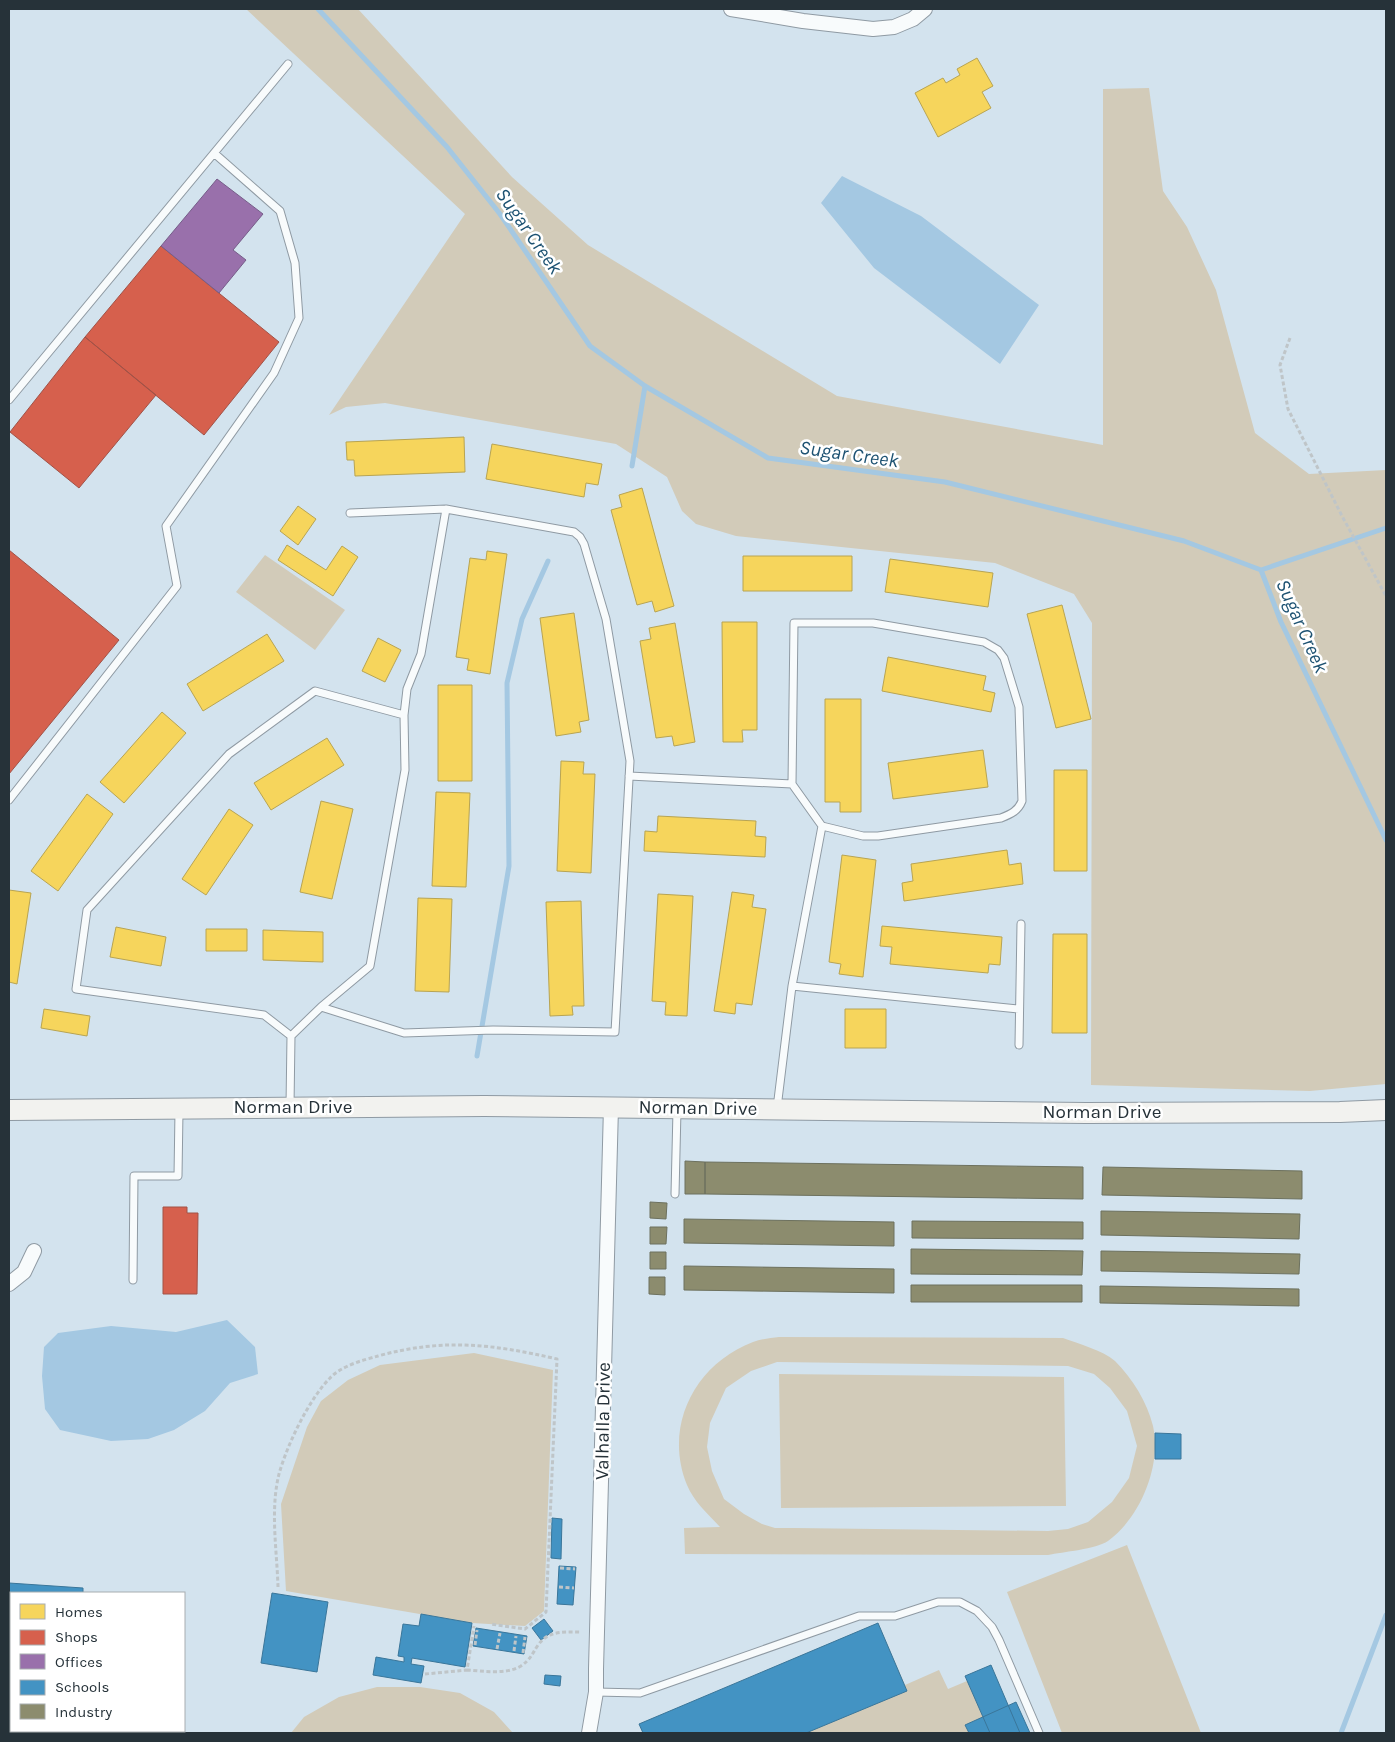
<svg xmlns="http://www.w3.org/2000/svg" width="1395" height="1742" font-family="Karla,sans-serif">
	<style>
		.green { fill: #d2cbb9; fill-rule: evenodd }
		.water { fill: #a4c8e2 }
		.homes { fill: #f6d55c; stroke: #b8a452 }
		.shops { fill: #d6604d; stroke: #a15247 }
		.offices { fill: #9970ab; stroke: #765d89 }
		.schools { fill: #4393c3; stroke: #3a769a }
		.industry { fill: #8c8c6e; stroke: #6d715e }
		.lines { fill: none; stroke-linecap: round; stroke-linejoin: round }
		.stream { stroke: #a4c8e2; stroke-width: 5 }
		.lane-casing { stroke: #8f9aa3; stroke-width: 9 }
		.street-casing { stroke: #8f9aa3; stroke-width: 16 }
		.secondary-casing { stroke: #8f9aa3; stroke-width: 22 }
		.path { stroke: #bfc5c8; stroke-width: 3; stroke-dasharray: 4 2.5; stroke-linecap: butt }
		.lane { stroke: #f8fbfc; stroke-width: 7 }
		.street { stroke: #f8fbfc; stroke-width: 14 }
		.secondary { stroke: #f2f2ef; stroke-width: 20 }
		.labels { text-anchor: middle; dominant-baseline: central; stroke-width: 5; stroke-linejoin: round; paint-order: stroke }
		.street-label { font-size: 19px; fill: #263239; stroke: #fff }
		.water-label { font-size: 20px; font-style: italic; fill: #1d5272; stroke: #fff }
	</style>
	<rect width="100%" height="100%" fill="#d3e3ee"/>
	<path class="green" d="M246 9H358L512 177 588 245 837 396 1103 445V89L1149 88 1163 191 1187 227 1216 290 1255 433 1309 474 1386 470V1084L1310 1091 1091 1085 1092 623 1074 594 995 563 736 536 696 524 682 511 667 477 616 444 385 403 346 407 329 415 465 214Z
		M265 555 345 610 315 650 236 592Z
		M779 1337 1063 1338C1079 1344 1102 1350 1115 1361 1133 1379 1147 1402 1153 1426 1162 1466 1140 1518 1108 1541 1096 1549 1063 1552 1048 1555L685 1554 684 1528 720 1527C708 1514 694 1502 687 1485 663 1426 695 1364 753 1342 761 1339 771 1338 779 1337ZM777 1362 1068 1366 1094 1374 1110 1388 1127 1411 1137 1446 1129 1478 1112 1502 1088 1522 1068 1529 1048 1531 794 1528H775L762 1524 744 1514 724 1499 712 1471 707 1447 710 1423 726 1388 751 1371Z
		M474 1353 553 1370 544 1611 525 1626 472 1623 286 1591 281 1504 307 1427 321 1401 348 1380 380 1365Z
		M779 1374 1064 1377 1066 1506 781 1508Z
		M1127 1545 1201 1733H1062L1007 1592Z
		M878 1623 905 1685 939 1670 948 1689 967 1681 991 1665 1020 1733H643L639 1724Z
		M377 1687H420L460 1693 494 1712 513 1733H291L304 1717 339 1697Z"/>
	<path class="water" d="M842 176 921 216 1039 305 1000 364 874 268 821 203Z
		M227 1320 255 1347 258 1374 230 1383 205 1411 174 1430 148 1439 111 1441 60 1430 45 1409 42 1376 44 1347 58 1333 111 1326 176 1332Z"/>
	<path class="homes" d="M977 58 993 86 982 92 991 108 938 137 915 93 943 78 946 83 960 75 957 69Z
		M464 437 465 472 355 476 354 460H347L346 442Z
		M492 444 602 464 598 485 586 483 584 497 486 479Z
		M642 488 674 606 655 612 652 601 637 605 611 510 622 507 619 495Z
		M298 506 316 519 298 545 280 531Z
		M287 545 326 570 342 546 358 557 333 596 278 560Z
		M487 551 507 554 490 674 467 670 469 659 456 657 470 558 486 560Z
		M743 556H852V591H743Z
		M890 559 993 573 988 607 885 592Z
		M1062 605 1091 719 1056 728 1027 614Z
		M574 613 589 720 579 722 581 732 556 736 540 618Z
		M722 622H757V730H742L743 742H723Z
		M675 623 695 742 674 746 672 736 656 738 640 641 651 639 649 628Z
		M267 634 284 661 203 711 187 684Z
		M378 638 401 650 385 682 362 671Z
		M888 657 986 676 983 690 995 693 991 712 882 691Z
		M438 685H472V781H438Z
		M825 699H861V812H840V802H825Z
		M162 712 186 733 124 803 100 782Z
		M327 738 344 765 271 810 254 783Z
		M983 750 988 787 893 799 888 763Z
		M561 761 584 762 583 774H595L591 873 557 871Z
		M1054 770H1087V871H1054Z
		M436 792 470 793 466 887 432 886Z
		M87 794 113 814 58 891 31 871Z
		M321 801 353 809 332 899 300 892Z
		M229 809 253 825 206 895 182 879Z
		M658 816 756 821 755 836 766 837 765 857 644 851 645 831 657 832Z
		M1007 850 1009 865 1021 863 1023 884 904 901 902 883 913 881 911 864Z
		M842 855 876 860 863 977 839 974 841 964 829 962Z
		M9 890 31 893 17 984 9 982Z
		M732 892 754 895 752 907 766 909 752 1005 736 1003 735 1014 714 1011Z
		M658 894 693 896 687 1016 665 1015 666 1002 652 1001Z
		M418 898 452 899 449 992 415 991Z
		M581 901 584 1006H572L573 1015 550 1016 546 902Z
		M882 926 1002 937 1000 965 989 964 988 973 890 964 892 947 880 946Z
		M116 927 166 937 161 966 110 957Z
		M206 929H247V951H206Z
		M263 930 323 932V962L263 960Z
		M1053 934H1087V1033H1052Z
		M44 1009 90 1016 87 1036 41 1028Z
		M845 1009H886V1048H845Z"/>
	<path class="shops" d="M161 246 279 342 204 435 85 337Z
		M85 337 156 395 79 488 10 432Z
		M9 550 119 640 9 774Z
		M163 1207H187V1213H198L197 1294H163Z"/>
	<path class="offices" d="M217 179 263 214 233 250 246 260 219 293 161 246Z"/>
	<path class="schools" d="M1155 1433 1181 1434V1459H1155Z
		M552 1518 562 1519 561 1559 551 1558Z
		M559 1566 576 1567 573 1605 557 1604Z
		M9 1583 83 1588V1593H11V1731H74L73 1733H9Z
		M272 1593 328 1602 317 1672 261 1663Z
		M421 1614 472 1623 465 1667 412 1658 411 1664 424 1666 421 1683 373 1675 376 1657 404 1662V1657L398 1656 403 1624 419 1626Z
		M544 1619 553 1631 541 1640 532 1628Z
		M878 1623 907 1691 806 1733H643L639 1724Z
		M476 1628 527 1636 524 1654 473 1646Z
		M991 1665 1020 1733H990L965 1676Z
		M545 1675 561 1676 560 1686 544 1684Z
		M1016 1702 1030 1733H969L965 1725Z"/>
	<path class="industry" d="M685 1161 705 1162V1194H685Z
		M705 1162 1083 1167V1199L705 1194Z
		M1103 1167 1302 1171V1199L1102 1195Z
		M650 1202 667 1203 666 1219 650 1218Z
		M1101 1211 1300 1214 1299 1239 1101 1235Z
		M684 1219 894 1222V1246L684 1243Z
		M912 1221 1083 1222V1239L912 1238Z
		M650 1227H667L666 1244H650Z
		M911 1249 1083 1251 1082 1275 911 1274Z
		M1101 1251 1300 1254 1299 1274 1101 1271Z
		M650 1252H666V1269H650Z
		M684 1266 894 1269V1293L684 1290Z
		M649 1277H665V1295L649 1294Z
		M911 1285H1082V1302H911Z
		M1100 1286 1299 1289V1306L1100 1303Z"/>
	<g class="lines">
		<path class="stream" d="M318 9 447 147 500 214 590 346 645 386 768 458 945 482 1184 541 1261 570 1281 622 1386 840
			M632 466 645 386
			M1261 570 1386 528
			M477 1056 509 866 507 683 522 619 548 561
			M1341 1733 1386 1615"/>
		<g class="lane-casing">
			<path id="lane" d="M9 400 288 64
				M446 509 574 532 580 537 584 544 606 619 630 761 615 1032 493 1030 404 1033 321 1007 370 966 405 770 404 715 407 689 421 654Z
				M350 513 446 509
				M629 776 792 784
				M9 800 177 586 166 526 274 373 299 318 295 263 280 211 214 153
				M792 986 1019 1009
				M291 1036 264 1015 76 989 87 910 229 754 315 691 404 715
				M1019 1045 1021 924
				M290 1106 291 1036 321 1007
				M777 1108 792 986 822 826 792 784 794 623H873L984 642 998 650 1004 658 1019 707 1022 801C1018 811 1011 814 1001 818L878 836H863L822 826
				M675 1194 677 1110
				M133 1280 134 1176H178L179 1111
				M596 1692 640 1693 859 1616H895L938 1602H960L977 1611 992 1627 999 1640 1039 1733"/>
		</g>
		<g class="street-casing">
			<path id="street" d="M731 9 803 21 873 29 894 27 913 19 925 9
				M9 1284 24 1272 34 1251
				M589 1733 596 1692V1669L611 1107"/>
		</g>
		<g class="secondary-casing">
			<path id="secondary" d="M9 1110 484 1106 1086 1113 1340 1112 1386 1110"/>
		</g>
		<path class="path" d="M1290 338 1280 365 1288 409 1342 516 1386 596
			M560 1568 575 1569
			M278 1587C277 1551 270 1510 279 1474 287 1445 309 1399 330 1378 341 1366 363 1360 378 1356 443 1338 492 1344 557 1359L546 1612 525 1629 490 1624
			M559 1587 574 1588
			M475 1645 477 1630
			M497 1649 500 1633
			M514 1651 516 1636
			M523 1653 525 1637
			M467 1670C483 1671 506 1675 521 1666 531 1659 532 1654 538 1645 549 1630 564 1632 580 1632
			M425 1674 467 1670 474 1626"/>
		<use href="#lane" class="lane"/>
		<use href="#street" class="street"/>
		<use href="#secondary" class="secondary"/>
	</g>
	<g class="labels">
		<g class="street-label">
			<text x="293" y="1107">Norman Drive</text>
			<text transform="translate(698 1108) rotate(1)">Norman Drive</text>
			<text x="1102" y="1112">Norman Drive</text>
			<text transform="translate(603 1421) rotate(-89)">Valhalla Drive</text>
		</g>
		<g class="water-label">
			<text transform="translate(529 231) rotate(55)">Sugar Creek</text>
			<text transform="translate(849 454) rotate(8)">Sugar Creek</text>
			<text transform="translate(1302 626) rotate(66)">Sugar Creek</text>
		</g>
	</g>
	<rect width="1395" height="1742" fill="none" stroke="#263239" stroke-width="20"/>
	<rect x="10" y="1592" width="175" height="140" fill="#ffffff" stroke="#a8adb0"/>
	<rect x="20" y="1604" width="25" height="15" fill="#f6d55c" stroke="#a8adb0"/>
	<text x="55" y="1617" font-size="15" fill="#263239">Homes</text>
	<rect x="20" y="1630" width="25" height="15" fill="#d6604d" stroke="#a8adb0"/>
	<text x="55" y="1642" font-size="15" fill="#263239">Shops</text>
	<rect x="20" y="1654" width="25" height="15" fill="#9970ab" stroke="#a8adb0"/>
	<text x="55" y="1667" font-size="15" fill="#263239">Offices</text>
	<rect x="20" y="1680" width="25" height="15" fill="#4393c3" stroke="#a8adb0"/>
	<text x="55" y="1692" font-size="15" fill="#263239">Schools</text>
	<rect x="20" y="1704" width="25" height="15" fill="#8c8c6e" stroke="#a8adb0"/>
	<text x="55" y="1717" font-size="15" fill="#263239">Industry</text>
</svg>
